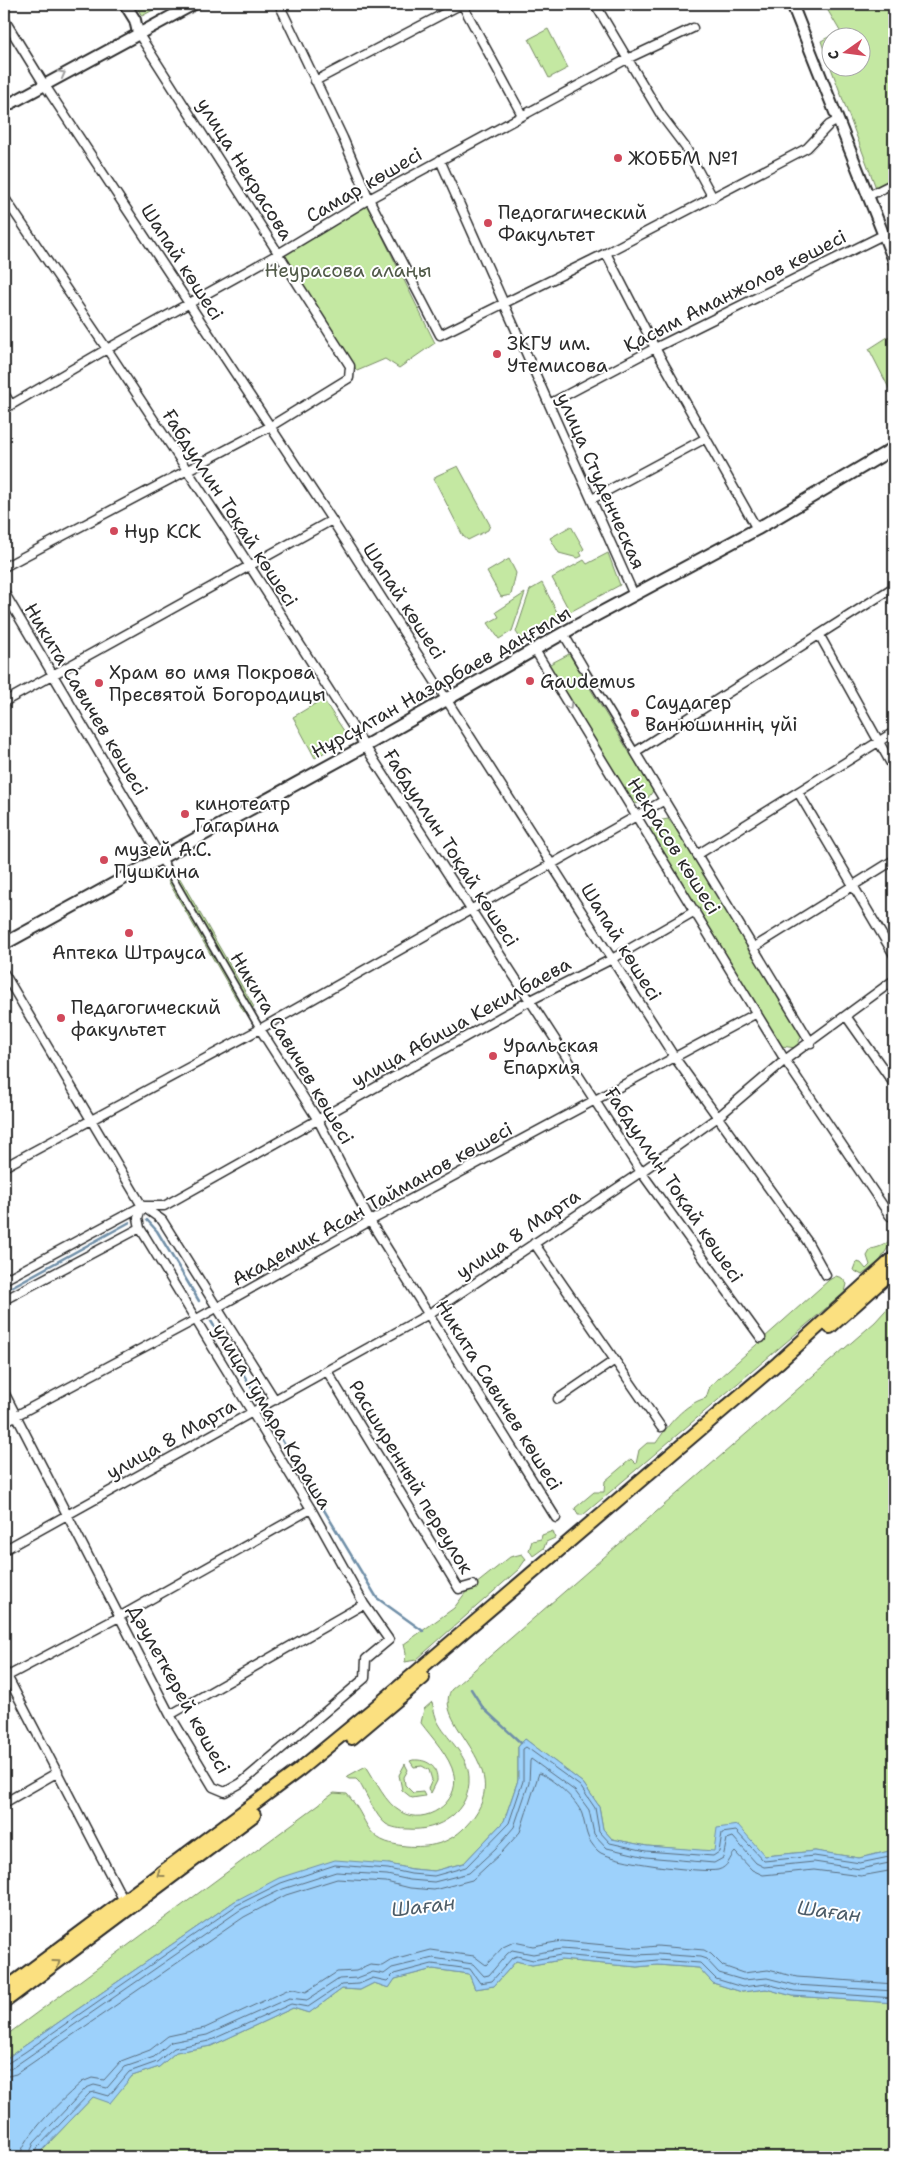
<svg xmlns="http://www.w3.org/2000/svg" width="898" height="2161" font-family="'Shantell Sans',sans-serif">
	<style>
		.green { fill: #c4e8a2; stroke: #788a66 }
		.water { fill: #9dd1fb; stroke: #6f8fa8 }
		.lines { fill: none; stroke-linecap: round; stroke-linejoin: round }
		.shore { stroke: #596d7e; stroke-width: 1 }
		.stream { stroke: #6f8fa8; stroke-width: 2.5 }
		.pedestrian-casing { stroke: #2b2b2b; stroke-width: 9 }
		.minor-casing { stroke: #2b2b2b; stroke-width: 11 }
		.tertiary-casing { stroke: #2b2b2b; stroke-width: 14 }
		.secondary-casing { stroke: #2b2b2b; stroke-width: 15 }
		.primary-casing { stroke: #2b2b2b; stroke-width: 16 }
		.pedestrian { stroke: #fff; stroke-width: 5.5 }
		.minor { stroke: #fff; stroke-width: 8 }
		.tertiary { stroke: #fff; stroke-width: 10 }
		.secondary { stroke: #fff; stroke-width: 11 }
		.primary { stroke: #fbe080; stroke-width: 12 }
		.oneway { stroke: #a0a0a0 }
		.oneway2 { stroke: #938656 }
		.poi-dot { fill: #d1495b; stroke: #fff; stroke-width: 2 }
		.labels { text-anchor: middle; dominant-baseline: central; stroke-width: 4; stroke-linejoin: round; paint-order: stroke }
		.poi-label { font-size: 19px; fill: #2b2b2b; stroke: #fff; text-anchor: start }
		.street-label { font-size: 19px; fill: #2b2b2b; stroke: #fff }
		.park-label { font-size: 19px; fill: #515a49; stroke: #fff }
		.water-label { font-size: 20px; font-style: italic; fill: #4d5d69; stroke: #fff }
	</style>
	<rect width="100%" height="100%" fill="#fff"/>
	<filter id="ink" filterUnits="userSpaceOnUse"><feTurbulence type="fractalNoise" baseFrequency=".02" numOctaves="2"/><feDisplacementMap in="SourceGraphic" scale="10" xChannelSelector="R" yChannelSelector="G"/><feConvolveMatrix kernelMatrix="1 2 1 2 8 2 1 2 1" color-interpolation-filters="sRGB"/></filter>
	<g filter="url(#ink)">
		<path class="green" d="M135 4H164L142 16Z
			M824 4H894V179L876 188 831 68H860V38H830V67L821 41 840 31Z
			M548 29 568 68 549 78 529 39Z
			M366 203 435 343 399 368 385 359 357 371 283 254Z
			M894 333V398L869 349Z
			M458 466 490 525 488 530 468 540 463 536 434 479 436 476Z
			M571 526 584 549 580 552 582 556 578 558 559 553 550 538Z
			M608 553 620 585 570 612 552 578 584 560 587 564Z
			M509 559 516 573 511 595 501 597 487 572Z
			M542 583 560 618 521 639 516 632 530 590Z
			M525 593 512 631 499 639 488 623 499 617 496 612Z
			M569 654 653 791 645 802 633 804 548 665Z
			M323 699 346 734 344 741 315 758 293 717Z
			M668 819 674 826 802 1035 796 1048 781 1046 654 838 650 830 657 821Z
			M178 875 254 1007 244 1012 168 881Z
			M894 1235V1246L887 1249 880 1261 862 1275 853 1270 856 1262 861 1263 866 1269 870 1265 867 1256 871 1249C881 1247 888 1244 894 1235Z
			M836 1276 842 1278 847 1284 845 1292 583 1515H578L575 1508 594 1492H604L605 1481 631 1459 636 1464 639 1450 647 1443H656C668 1425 684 1404 706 1398L710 1386 829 1280Z
			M894 1301V1850L859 1858 815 1851 765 1856 647 1846 612 1839 603 1829 599 1806 583 1783 525 1739 518 1747V1780L504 1821 464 1863 434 1871 412 1869 389 1864 235 1901 4 2060V2037L334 1793 347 1794C371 1821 362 1842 406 1846 429 1848 449 1844 465 1827 523 1768 431 1727 451 1690L875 1322Z
			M553 1531 555 1538 546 1542 544 1548 533 1556 529 1550 532 1541 541 1539 542 1535Z
			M522 1554 526 1559 519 1569 416 1660 405 1662 406 1653 404 1644 454 1608 466 1592 510 1557Z
			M432 1702C434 1709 435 1718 439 1724 449 1741 468 1756 469 1777 471 1811 439 1832 408 1829 401 1829 392 1828 386 1824 376 1817 366 1793 359 1782L356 1779H349L346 1777 366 1766C376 1781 385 1803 401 1812 425 1826 460 1803 454 1775 450 1756 432 1738 421 1723L424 1709Z
			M413 1760C427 1759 438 1766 437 1781L431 1793 428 1789 432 1780 429 1770 422 1766 414 1767 410 1761Z
			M405 1764 408 1770 404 1777 405 1785 413 1793 423 1792 425 1796 412 1798 402 1790 399 1775Z
			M561 1960 637 1967 657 1965 699 1968 713 1983 742 1992 766 1989 793 1996 894 2003V2157H38L42 2150 94 2096 110 2102 132 2076 159 2067 176 2052 211 2046 293 2008 309 2013 342 1989 360 1990 374 1983 389 1988 395 1979 433 1969 469 1974 475 1989 494 1986 516 1961 532 1965Z"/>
		<path class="water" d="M525 1739 583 1783 599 1806 603 1829 612 1839 647 1846 714 1851 717 1828 738 1825 765 1856 815 1851 859 1858 894 1850V2003L793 1996 766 1989 742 1992 713 1983 699 1968 657 1965 637 1967 561 1960 532 1965 516 1961 494 1986 475 1989 469 1974 433 1969 395 1979 389 1988 374 1983 360 1990 342 1989 309 2013 293 2008 211 2046 176 2052 159 2067 132 2076 110 2103 93 2097 42 2150 38 2157H4V2060L235 1901 279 1878 335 1860 389 1864 412 1869 434 1871 464 1863 504 1821 518 1780V1747Z"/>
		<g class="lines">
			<path class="shore" d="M4 2064 8 2063 25 2052 237 1905 281 1883 335 1865 388 1869 411 1874 434 1876 466 1867 509 1823 523 1781V1749L526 1747 580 1786 595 1808 599 1831 610 1843 646 1851 713 1856 719 1852 722 1833 736 1831 764 1861 814 1856 860 1863 894 1856
				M4 2070 12 2068 240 1910 283 1889 336 1872 387 1875 410 1880 434 1882 469 1873 496 1848 514 1827 529 1783 530 1761 531 1759 575 1791 589 1810 594 1834 607 1848 646 1857 714 1863 723 1858 727 1839 733 1837 756 1863 764 1867 814 1862 860 1869 894 1862
				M4 2077 16 2074 244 1917 286 1895 337 1879 386 1882 410 1888 434 1890 472 1880 501 1853 520 1832 539 1773C552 1778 577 1800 582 1814 587 1831 585 1838 598 1851 609 1862 702 1873 718 1870 729 1867 729 1858 735 1852L752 1870 763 1875 814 1870 861 1876 894 1870
				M20 2157C21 2138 66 2096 82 2082L92 2078 104 2080 121 2061 150 2050 168 2036 205 2028 287 1990 294 1989 306 1992 337 1972 356 1971 370 1965 382 1966 390 1961 431 1950 474 1956 486 1965 503 1947 514 1942 533 1946 562 1941 637 1948 657 1946 704 1950 711 1954 723 1966 743 1973 768 1970 797 1977 894 1984
				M28 2157 34 2143 86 2088 94 2085 107 2088 125 2067 154 2057 171 2042 207 2035 289 1998 307 2000 339 1979 357 1978 373 1972 384 1974 392 1968 433 1958 473 1964 484 1976 489 1975 507 1954 512 1950 533 1954 561 1949 637 1955 657 1954 700 1957 706 1959 719 1973 743 1980 767 1978 795 1985 894 1991
				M34 2157 38 2147 90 2093 95 2092 109 2096 129 2072 157 2062 174 2048 209 2041 291 2004 308 2007 341 1985 359 1984 373 1978 387 1981 394 1974 432 1964 470 1969 480 1983 492 1981 512 1958 517 1956 533 1960 561 1955 637 1962 657 1960 700 1963 716 1979 742 1987 767 1984 794 1991 894 1998"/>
			<path class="stream" d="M147 1220 157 1231 199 1301
				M4 1291 130 1222
				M211 1321 257 1397
				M268 1417 377 1598 423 1631
				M471 1689 483 1708 521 1743"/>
			<g class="pedestrian-casing">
				<path id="pedestrian" d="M583 667 635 752
					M164 863 260 1029"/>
			</g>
			<g class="minor-casing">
				<path id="minor" d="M279 4 343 138 369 199 440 335 606 253 807 148 829 125 838 120
					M462 4 522 115
					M595 4 661 115 686 148 713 198
					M4 19 44 84 332 520 675 1058 807 1241 826 1275
					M315 81 462 4
					M440 160 634 595
					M868 196 894 183
					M4 197 107 349 226 529 365 746 641 1172 761 1338
					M606 253 655 348 757 529
					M4 393 11 405
					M549 404 655 348 883 235
					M4 409 107 349 278 254 369 199 627 59 693 28
					M592 499 706 438
					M4 567 271 426 349 378 350 366 138 33
					M4 592 164 863
					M563 633 583 667
					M820 636 894 769
					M535 650 785 1060 890 1216
					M4 702 332 520
					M798 792 894 955
					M697 855 894 732
					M753 948 894 860
					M4 973 142 1206 162 1220 275 1400
					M846 1016 894 1084
					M260 1029 318 1120 370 1221 556 1518
					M811 1043 635 752 894 587
					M4 1167 260 1029 663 801
					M534 1243 661 1427
					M4 1280 142 1206H164L531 1000 612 959 695 911
					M4 1300 140 1228
					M327 1371 459 1589 473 1585
					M4 1392 170 1715 213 1787 225 1792 241 1783 365 1678 366 1659 389 1640 364 1604 311 1509 140 1228 138 1218 142 1206
					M558 1399 615 1360
					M4 1422 195 1320 370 1221 757 1013
					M4 1550 429 1314 641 1172 718 1117 785 1060 894 980
					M4 1670 124 1901
					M4 1678 119 1617 311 1509
					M170 1715 364 1604
					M4 1803 58 1772"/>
			</g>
			<g class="tertiary-casing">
				<path id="tertiary" d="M125 4 135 20 138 33
					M792 4 894 261
					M4 107 194 4"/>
			</g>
			<g class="secondary-casing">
				<path id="secondary" d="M4 944 365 746 574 627 757 529 894 448"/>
			</g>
			<g class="primary-casing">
				<path id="primary" d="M830 1327 894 1270
					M352 1738 423 1678
					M4 1990 299 1770 372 1710 778 1363 894 1258
					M4 2002 254 1815"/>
			</g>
			<use href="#pedestrian" class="pedestrian"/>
			<use href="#minor" class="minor"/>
			<use href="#tertiary" class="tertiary"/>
			<use href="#secondary" class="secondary"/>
			<use href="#primary" class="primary"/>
		</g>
		<defs><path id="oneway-chevron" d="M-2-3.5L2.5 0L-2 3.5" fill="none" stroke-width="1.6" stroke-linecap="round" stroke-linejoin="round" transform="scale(1.25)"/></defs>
		<g class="oneway">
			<use href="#oneway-chevron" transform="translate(62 74) rotate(-28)"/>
			<use href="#oneway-chevron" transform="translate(569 706) rotate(59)"/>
		</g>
		<g class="oneway2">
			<use href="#oneway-chevron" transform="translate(160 1874) rotate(144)"/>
			<use href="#oneway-chevron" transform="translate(57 1963) rotate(-36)"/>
		</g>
	</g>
	<g class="poi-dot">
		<circle cx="618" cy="158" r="5"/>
		<circle cx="488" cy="223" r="5"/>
		<circle cx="497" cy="354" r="5"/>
		<circle cx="114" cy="531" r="5"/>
		<circle cx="530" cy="681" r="5"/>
		<circle cx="99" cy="683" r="5"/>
		<circle cx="635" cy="713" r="5"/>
		<circle cx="185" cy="814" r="5"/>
		<circle cx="104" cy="860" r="5"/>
		<circle cx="129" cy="933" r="5"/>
		<circle cx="61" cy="1018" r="5"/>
		<circle cx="493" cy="1056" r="5"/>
	</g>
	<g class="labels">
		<g class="poi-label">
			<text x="628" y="158">ЖОББМ №1</text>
			<text x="498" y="212">Педогагический<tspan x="498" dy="22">Факультет</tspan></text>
			<text x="507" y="343">ЗКГУ им.<tspan x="507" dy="22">Утемисова</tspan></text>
			<text x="124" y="531">Нур КСК</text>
			<text x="109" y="672">Храм во имя Покрова<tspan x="109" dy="22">Пресвятой Богородицы</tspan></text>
			<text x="540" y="681">Gaudemus</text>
			<text x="645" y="702">Саудагер<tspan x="645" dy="22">Ванюшиннің үйі</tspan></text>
			<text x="195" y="803">кинотеатр<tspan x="195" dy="22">Гагарина</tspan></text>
			<text x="114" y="849">музей А.С.<tspan x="114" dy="22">Пушкина</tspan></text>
			<text x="129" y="952" text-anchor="middle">Аптека Штрауса</text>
			<text x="71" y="1007">Педагогический<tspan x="71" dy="22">факультет</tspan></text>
			<text x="503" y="1045">Уральская<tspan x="503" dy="22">Епархия</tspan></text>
		</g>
		<g class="street-label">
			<text transform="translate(245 169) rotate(58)">улица Некрасова</text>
			<text transform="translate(364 185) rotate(-30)">Самар көшесі</text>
			<text transform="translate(182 262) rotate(57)">Шапай көшесі</text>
			<text transform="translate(735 291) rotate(-27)">Қасым Аманжолов көшесі</text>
			<text transform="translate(601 481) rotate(66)">улица Студенческая</text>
			<text transform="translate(230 508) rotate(57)">Ғабдуллин Тоқай көшесі</text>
			<text transform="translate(404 601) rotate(57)">Шапай көшесі</text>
			<text transform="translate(441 682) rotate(-29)">Нұрсұлтан Назарбаев даңғылы</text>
			<text transform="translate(86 699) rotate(59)">Никита Савичев көшесі</text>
			<text transform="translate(674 846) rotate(58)">Некрасов көшесі</text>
			<text transform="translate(451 848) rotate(57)">Ғабдуллин Тоқай көшесі</text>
			<text transform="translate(621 942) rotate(58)">Шапай көшесі</text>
			<text transform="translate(461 1022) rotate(-29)">улица Абиша Кекилбаева</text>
			<text transform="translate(292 1048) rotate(59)">Никита Савичев көшесі</text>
			<text transform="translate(674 1185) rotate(56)">Ғабдуллин Тоқай көшесі</text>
			<text transform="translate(372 1204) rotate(-29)">Академик Асан Тайманов көшесі</text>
			<text transform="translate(518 1234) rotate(-34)">улица 8 Марта</text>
			<text transform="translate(499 1395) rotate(58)">Никита Савичев көшесі</text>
			<text transform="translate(272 1416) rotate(59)">улица Гумара Караша</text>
			<text transform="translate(171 1439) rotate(-29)">улица 8 Марта</text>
			<text transform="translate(411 1477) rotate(59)">Расширенный переулок</text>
			<text transform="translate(179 1689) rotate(61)">Дәулеткерей көшесі</text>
		</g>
		<g class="park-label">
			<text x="348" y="270">Неурасова алаңы</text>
		</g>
		<g class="water-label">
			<text transform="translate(423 1906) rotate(-7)">Шаған</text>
			<text transform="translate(829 1911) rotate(7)">Шаған</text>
		</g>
	</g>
	<rect width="898" height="2161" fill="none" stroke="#fff" stroke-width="20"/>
	<rect x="10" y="10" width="878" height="2141" fill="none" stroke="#2b2b2b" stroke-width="2" filter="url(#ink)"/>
	<g transform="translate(846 52) rotate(256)"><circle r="24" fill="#ffffff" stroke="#aaaaaa"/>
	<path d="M0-4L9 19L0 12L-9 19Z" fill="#d1495b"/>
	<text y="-8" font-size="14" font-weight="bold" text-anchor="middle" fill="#2b2b2b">С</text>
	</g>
</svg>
